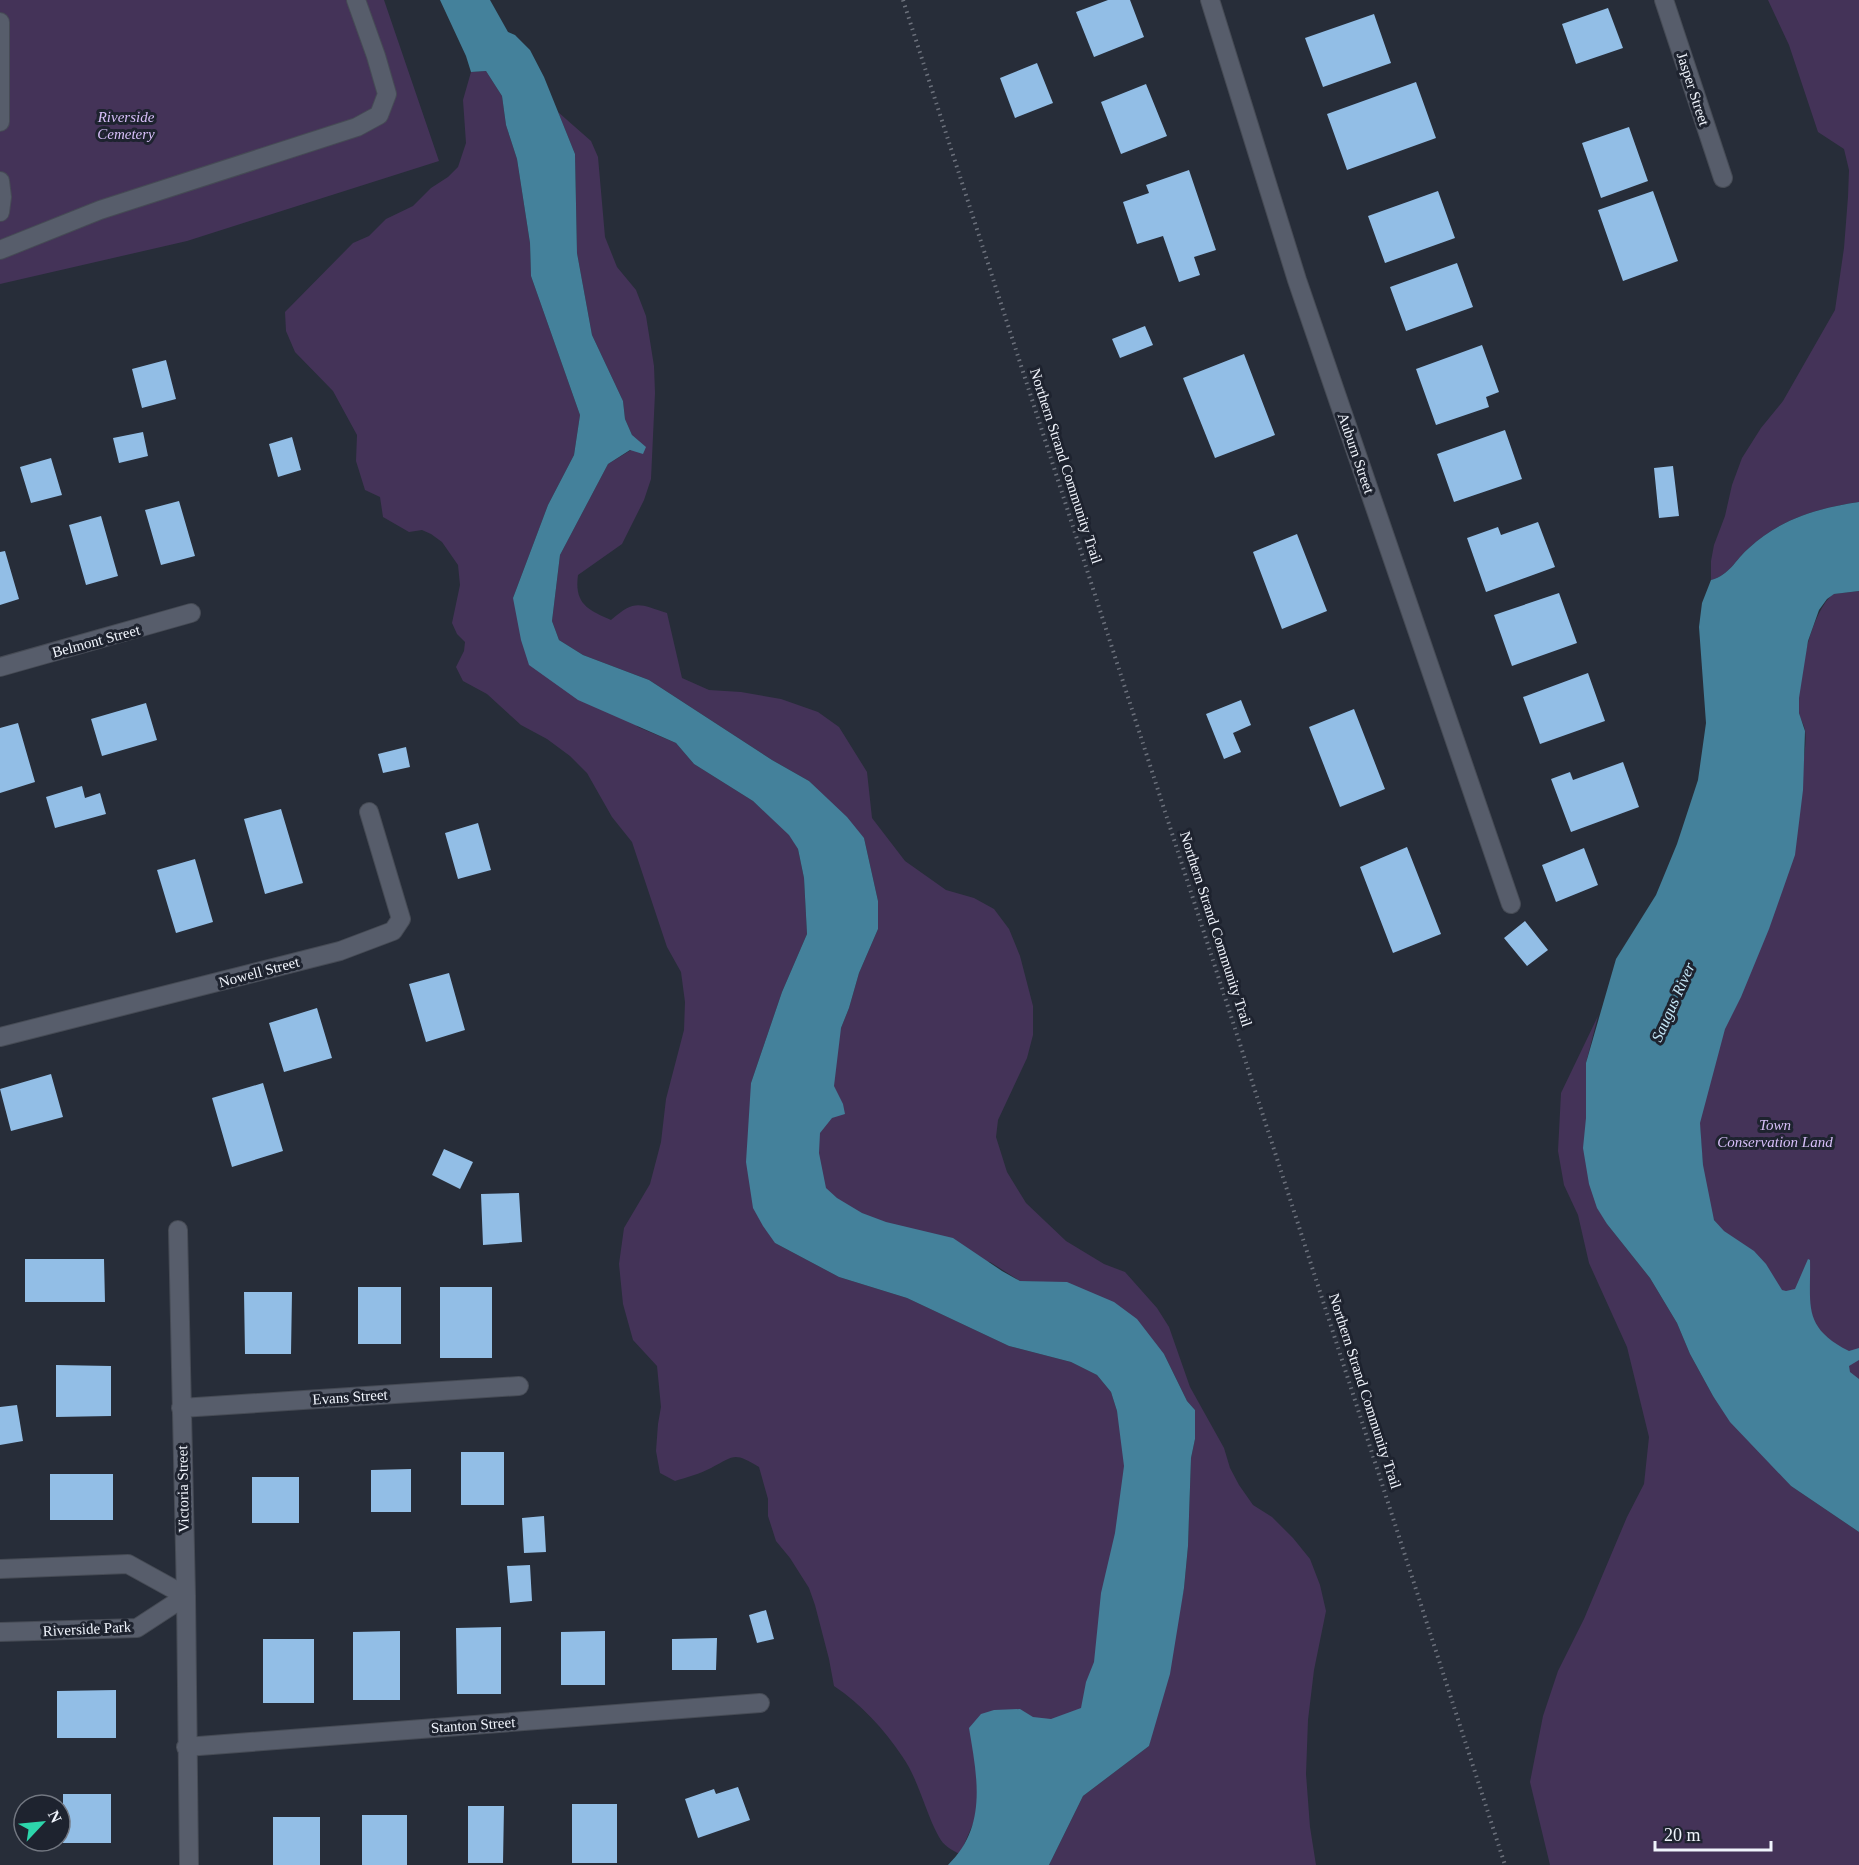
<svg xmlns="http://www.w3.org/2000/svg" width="1859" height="1865" font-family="Georgia,serif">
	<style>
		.green { fill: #443358 }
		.water { fill: #44819b }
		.building { fill: #92bee6 }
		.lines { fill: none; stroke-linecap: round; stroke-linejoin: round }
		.minor-casing { stroke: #464b55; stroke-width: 20 }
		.path { stroke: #6c717c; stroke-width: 4; stroke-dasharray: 1.5 4.5; stroke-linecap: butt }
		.minor { stroke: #575d6b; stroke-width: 18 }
		.labels { text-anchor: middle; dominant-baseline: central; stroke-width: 6; stroke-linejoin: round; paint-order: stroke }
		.street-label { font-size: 15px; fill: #f0f4fc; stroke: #1e232f }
		.park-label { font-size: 15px; font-style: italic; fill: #d7bff9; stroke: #1e232f }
		.water-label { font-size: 16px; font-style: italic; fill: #c5e7f7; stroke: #1e232f }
	</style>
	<rect width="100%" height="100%" fill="#272d39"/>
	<path class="green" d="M0 0H384L439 161 187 241 0 284Z
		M1768 0H1859V502C1818 508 1780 519 1749 548 1735 560 1730 575 1711 580V561L1714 545 1725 516 1732 485 1742 458 1761 428 1783 401 1835 310 1844 248 1848 197 1849 170 1844 149 1818 132 1789 45Z
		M486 71 502 96 506 125 517 159 530 243 531 276 580 415 574 455 548 505 513 598 638 727 676 743 694 764 753 801 790 835 798 849 804 878 807 934 782 992 751 1083 775 1243 839 1277 907 1298 1009 1346 1071 1362 1097 1375 1111 1392 1117 1411 1120 1425 1139 1472 1084 1728 978 1803 975 1819 960 1854C951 1850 943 1845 939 1837 925 1812 919 1780 902 1756 884 1729 861 1704 834 1686L829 1659 815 1605 809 1588 790 1558 776 1541 768 1516V1499L759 1467C734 1452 735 1455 711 1468 700 1474 687 1477 675 1481L660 1473 656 1451 658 1424 661 1407 657 1366 633 1340 623 1304 619 1264 624 1228 650 1184 661 1142 666 1099 684 1030 685 1002 681 972 667 947 632 842 612 817 587 773 570 756 547 739 521 725 487 694 463 681 456 667 464 651 465 642 457 634 452 623 460 585 458 565 442 542 431 534 422 530 409 532 383 517 380 497 365 490 356 461 357 435 333 391 295 352 286 331 285 312 353 243 369 236 386 219 413 206 431 188 448 177 458 167 466 143 463 100 471 72Z
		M558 112 591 141 598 157 605 237 617 267 636 290 646 316 654 366 655 393 651 479 644 500 622 544 578 575C574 604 588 610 611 620 635 599 639 604 667 613L682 678 709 690 741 692 781 699 818 712 839 727 867 772 872 818 905 861 946 890 974 898 994 909 1009 929 1020 956 1033 1006V1035L1027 1058 998 1120 996 1137 1007 1172 1026 1203 1066 1241 1104 1264 1125 1272 1157 1308 1169 1327 1190 1387 1224 1448 1230 1468 1239 1485 1253 1505 1272 1517 1293 1538 1310 1559 1320 1585 1326 1611 1314 1670 1308 1720 1306 1774 1310 1827 1316 1865H1049L1083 1796 1149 1746 1184 1588 1188 1546 1191 1458 1195 1439V1410L1187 1401 1164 1354 1041 1282 1020 1281 990 1262 914 1253 780 1161 841 1028 849 1008 859 973 878 929V901L864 838 809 781 772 760 649 680 583 655 559 640 552 621 560 555 608 464 631 450 632 435 625 419 623 401 592 335 577 253 575 154Z
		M1859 591V1400L1828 1373 1706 1209 1697 1085 1803 773C1803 759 1807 743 1805 730 1804 724 1800 719 1799 713 1796 683 1810 613 1833 594Z
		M1598 1016 1586 1063V1118L1607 1224 1650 1278 1677 1323 1690 1354 1713 1396 1791 1486 1859 1532V1865H1550L1530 1782 1543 1716 1558 1671 1584 1619 1627 1517 1644 1484 1649 1437 1627 1347 1589 1263 1578 1215 1564 1185 1558 1151 1561 1093Z"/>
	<path class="water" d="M440 0H490L508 32 515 35 530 50 544 77 575 154 577 253 592 335 623 401 625 419 632 435 646 447 643 454 630 450 608 464 560 555 552 621 559 640 583 655 649 680 772 760 809 781 847 817 864 838 878 901V929L859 973 849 1008 841 1028 834 1086 843 1104 845 1114 832 1118 820 1133 819 1153 826 1188 837 1198 862 1213 886 1222 953 1238 1002 1271 1020 1281 1067 1282 1114 1302 1137 1319 1164 1354 1187 1401 1195 1410V1439L1191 1458 1188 1546 1184 1588 1170 1674 1149 1746 1083 1796 1049 1865H948C988 1827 977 1776 969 1728L981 1714 994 1710 1020 1709 1033 1717 1051 1719 1081 1708 1086 1682 1094 1662 1101 1593 1115 1533 1124 1466 1117 1411 1111 1392 1097 1375 1071 1362 1009 1346 907 1298 839 1277 775 1243 763 1226 753 1208 746 1162 751 1083 782 992 807 934 804 878 798 849 789 835 753 801 694 764 676 743 578 700 529 665 521 640 513 598 548 505 574 455 580 415 531 276 530 243 517 159 506 125 502 96 486 71 471 72 466 56Z
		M1859 502V591L1834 594 1827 599 1819 610 1808 641 1799 698V713L1805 731 1803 790 1795 855 1769 929 1741 997 1725 1029 1700 1123 1703 1165 1714 1220 1724 1231 1754 1251 1766 1264 1782 1290 1786 1291 1795 1289 1808 1259 1810 1260C1811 1306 1802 1327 1849 1351L1859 1348V1360L1849 1366 1850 1372 1859 1379V1532L1791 1486 1730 1422 1713 1396 1690 1354 1677 1323 1650 1278 1607 1224 1597 1208 1589 1184 1583 1148 1586 1118V1063L1616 959 1656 895 1677 844 1698 780 1706 723 1699 627 1702 603 1711 580C1730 575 1735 560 1749 548 1780 519 1818 508 1859 502Z"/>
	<path class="building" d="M1108 0H1130L1144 37 1094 57 1076 12Z
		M1608 8 1623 48 1576 64 1562 24Z
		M1374 14 1391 63 1323 87 1305 38Z
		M1037 63 1053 103 1015 118 1000 78Z
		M1416 82 1436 138 1347 170 1327 114Z
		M1146 84 1167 136 1121 154 1101 102Z
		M1629 127 1648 181 1601 198 1582 143Z
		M1189 170 1216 250 1194 257 1200 275 1179 282 1163 236 1137 244 1123 202 1149 193 1146 185Z
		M1438 191 1455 238 1385 263 1368 216Z
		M1653 191 1678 261 1623 281 1598 210Z
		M1457 263 1473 307 1406 331 1390 287Z
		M1145 326 1153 345 1120 358 1112 339Z
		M1482 345 1499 392 1486 397 1489 407 1436 425 1416 369Z
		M1244 354 1275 435 1215 458 1183 378Z
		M166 360 176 399 142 408 132 369Z
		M1505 430 1522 479 1454 502 1437 454Z
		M143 432 148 456 119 463 113 438Z
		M292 437 301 470 278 477 269 444Z
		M51 458 62 495 31 503 20 467Z
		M1673 466 1679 516 1659 518 1654 468Z
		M179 501 195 556 161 565 145 510Z
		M101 516 118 576 86 585 69 525Z
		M1538 522 1555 567 1486 592 1467 538 1498 527 1501 535Z
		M1297 534 1327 611 1282 629 1253 552Z
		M5 551 19 599 0 605V552Z
		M1559 593 1577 643 1512 666 1494 615Z
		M1588 673 1605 721 1540 744 1523 697Z
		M1241 700 1251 725 1233 733 1241 752 1224 759 1206 714Z
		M146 703 157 740 102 756 91 719Z
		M1354 709 1385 789 1340 807 1309 727Z
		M18 723 35 782 0 793V728Z
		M406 747 410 767 383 773 378 754Z
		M1623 762 1639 807 1571 832 1551 779 1570 772 1573 780Z
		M82 786 85 798 100 793 106 814 55 828 46 797Z
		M281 809 303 883 265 894 244 819Z
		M478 823 491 870 458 879 445 833Z
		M1407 847 1441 934 1393 953 1360 867Z
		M1584 848 1598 885 1556 902 1542 865Z
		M195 859 213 922 176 933 157 870Z
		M1525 921 1548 950 1527 966 1504 938Z
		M449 973 465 1030 426 1042 409 984Z
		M317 1008 332 1058 284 1072 269 1023Z
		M51 1074 63 1117 11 1131 0 1089Z
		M263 1083 283 1151 232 1167 212 1098Z
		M444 1149 473 1162 460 1189 432 1175Z
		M519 1193 522 1242 483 1245 481 1194Z
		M25 1259H104L105 1302H25Z
		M358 1287H401V1344H358Z
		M440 1287H492V1358H440Z
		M244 1292H292L291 1354H245Z
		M56 1365 111 1366V1416L56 1417Z
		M17 1405 23 1441 0 1445V1407Z
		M461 1452H504V1505H461Z
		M411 1469V1512H371V1470Z
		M50 1474H113V1520H50Z
		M252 1477H299V1523H252Z
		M544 1516 546 1552 524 1553 522 1518Z
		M530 1565 532 1601 510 1603 507 1566Z
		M766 1610 774 1639 757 1643 749 1615Z
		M501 1627V1694H457L456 1628Z
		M400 1631V1700H353V1632Z
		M605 1631V1685H561V1632Z
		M717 1638 716 1670H672V1639Z
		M263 1639H314V1703H263Z
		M116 1690V1738H57V1691Z
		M738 1787 750 1820 698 1838 685 1799 714 1789 716 1794Z
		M63 1794H111V1843H63Z
		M572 1804H617V1863H572Z
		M468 1806H504L503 1863H468Z
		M362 1815H407V1865H362Z
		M273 1817H320V1865H273Z"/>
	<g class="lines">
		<g class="minor-casing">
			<path id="minor" d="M1210 0 1297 280 1511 904
				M1664 0 1723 178
				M0 22V122
				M0 181 2 197 0 212
				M0 250 100 210 357 127 379 115 387 94 376 56 356 0
				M0 667 191 613
				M0 1037 340 951 393 931 401 919 369 812
				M178 1230 186 1596 189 1865
				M181 1408 519 1386
				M0 1569 128 1564 186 1596 137 1628 0 1632
				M186 1747 760 1703"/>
		</g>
		<path class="path" d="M903 0 1505 1865"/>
		<use href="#minor" class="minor"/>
	</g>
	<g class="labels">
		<g class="street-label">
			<text transform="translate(1693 89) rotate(72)">Jasper Street</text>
			<text transform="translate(1356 453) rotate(71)">Auburn Street</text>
			<text transform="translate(1066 466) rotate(72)">Northern Strand Community Trail</text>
			<text transform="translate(96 641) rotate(-15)">Belmont Street</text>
			<text transform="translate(1216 929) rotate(72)">Northern Strand Community Trail</text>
			<text transform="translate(259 972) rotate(-15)">Nowell Street</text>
			<text transform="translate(1365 1391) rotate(72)">Northern Strand Community Trail</text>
			<text transform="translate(350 1397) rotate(-4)">Evans Street</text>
			<text transform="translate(183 1489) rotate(-91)">Victoria Street</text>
			<text transform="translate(87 1629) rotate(-3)">Riverside Park</text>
			<text transform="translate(473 1725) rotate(-4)">Stanton Street</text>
		</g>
		<g class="park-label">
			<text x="126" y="117">Riverside<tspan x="126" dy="17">Cemetery</tspan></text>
			<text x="1775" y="1125">Town<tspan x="1775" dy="17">Conservation Land</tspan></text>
		</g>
		<g class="water-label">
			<text transform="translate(1673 1002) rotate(-66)">Saugus River</text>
		</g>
	</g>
	<g transform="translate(42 1823) rotate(64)"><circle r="28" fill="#1e232f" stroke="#727781" stroke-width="1.5"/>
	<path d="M0-4.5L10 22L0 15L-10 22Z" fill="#2dd5ab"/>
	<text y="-9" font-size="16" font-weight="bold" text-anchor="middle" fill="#f0f4fc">N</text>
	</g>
	<path d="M1655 1841v9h116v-9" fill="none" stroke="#f0f4fc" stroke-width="3"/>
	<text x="1664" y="1841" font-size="18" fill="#f0f4fc" stroke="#1e232f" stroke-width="4.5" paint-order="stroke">20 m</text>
</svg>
